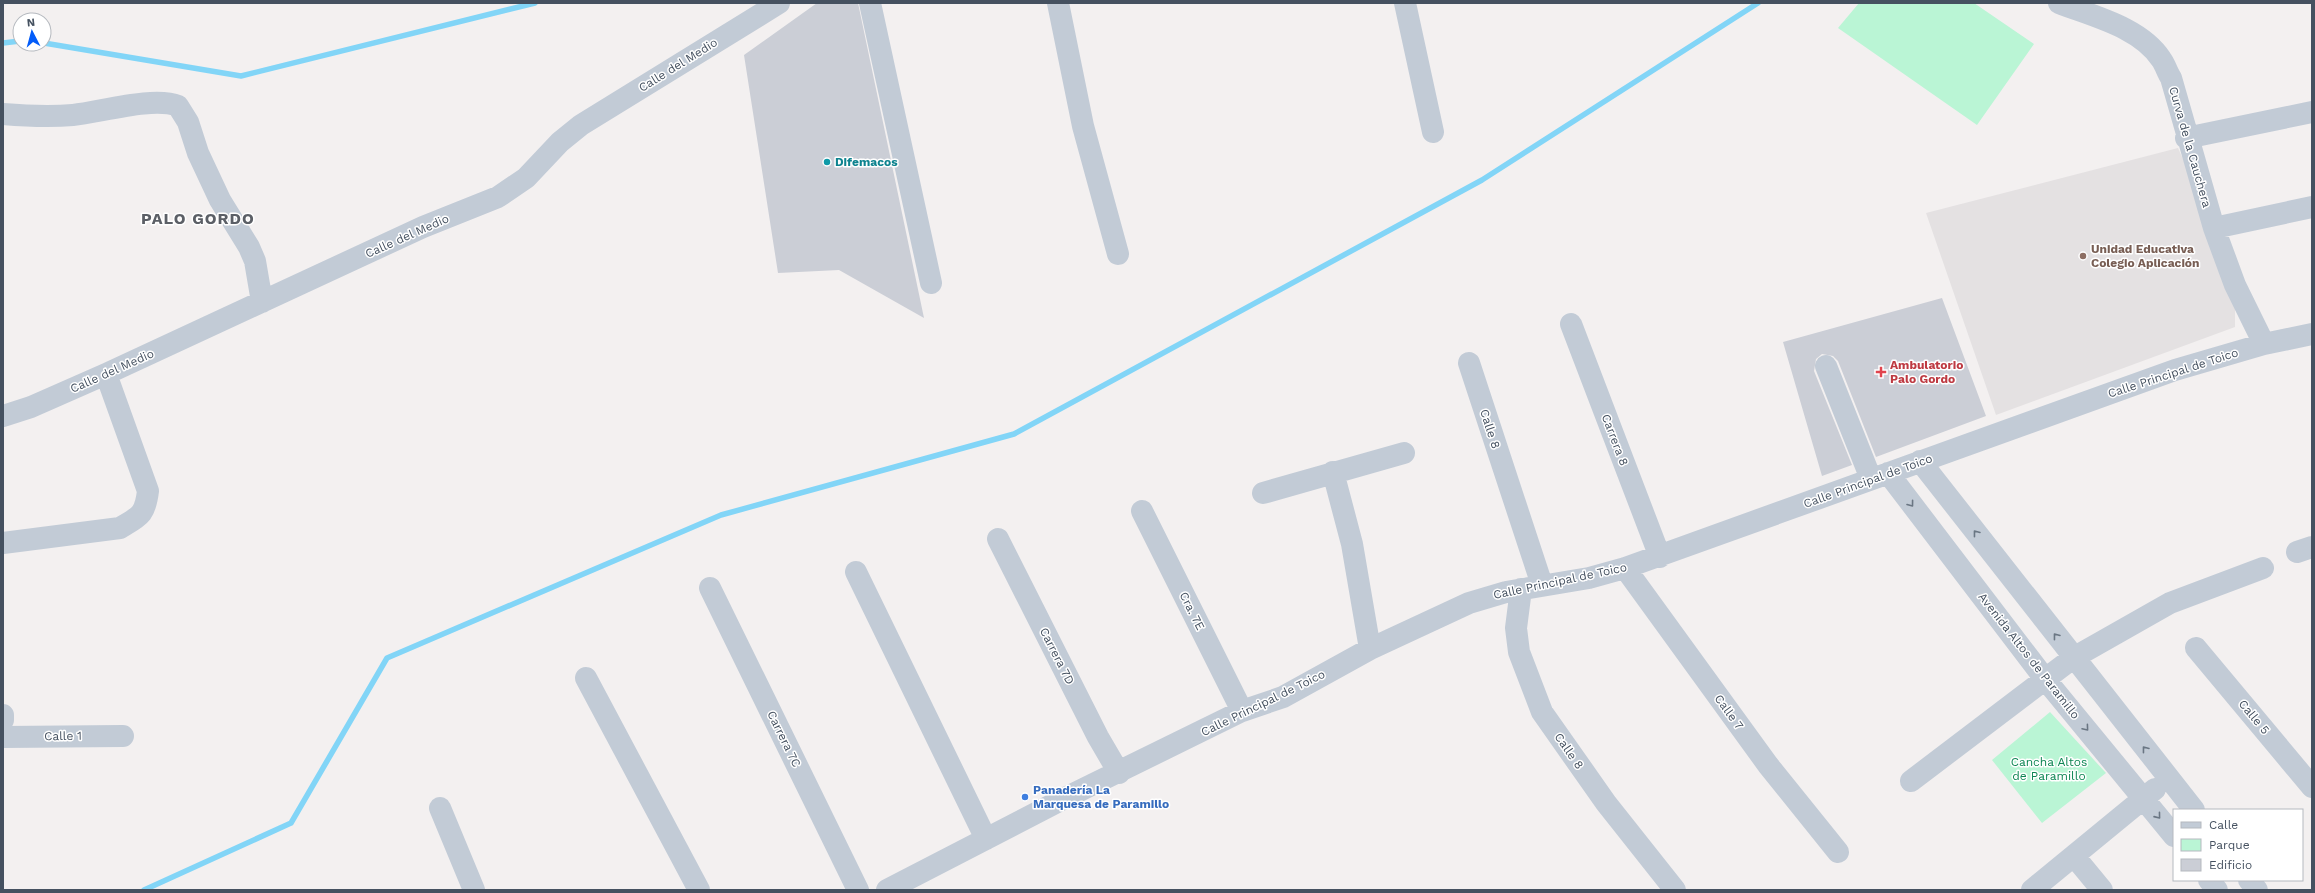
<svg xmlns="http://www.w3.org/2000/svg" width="2315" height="893" font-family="'Work Sans',sans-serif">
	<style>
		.education { fill: #e4e1e2 }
		.green { fill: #baf5d5 }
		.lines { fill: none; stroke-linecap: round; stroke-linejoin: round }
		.stream { stroke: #82d5f7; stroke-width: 5.5 }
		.building { fill: #cbced6 }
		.minor { stroke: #c2cbd6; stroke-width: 22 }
		.oneway { stroke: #6a7683 }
		.culture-dot { fill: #0f9aa8; stroke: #fff; stroke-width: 1.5 }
		.education-dot { fill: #8d6e63; stroke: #fff; stroke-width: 1.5 }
		.health-dot { fill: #e0444e; stroke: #fff; stroke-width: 1.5 }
		.shop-dot { fill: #3f7fe0; stroke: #fff; stroke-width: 1.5 }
		.labels { text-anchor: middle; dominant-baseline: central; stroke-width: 3; stroke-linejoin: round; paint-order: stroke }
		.street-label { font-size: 12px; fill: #455160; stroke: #fff }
		.culture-label { font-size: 12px; font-weight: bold; fill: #0d838f; stroke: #fff; text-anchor: start }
		.education-label { font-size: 12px; font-weight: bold; fill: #785e54; stroke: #fff; text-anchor: start }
		.health-label { font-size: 12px; font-weight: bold; fill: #be3a42; stroke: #fff; text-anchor: start }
		.park-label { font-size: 12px; fill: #0c8552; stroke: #fff }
		.shop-label { font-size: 12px; font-weight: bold; fill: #366cbe; stroke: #fff; text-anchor: start }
		.district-label { font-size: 16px; font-weight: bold; letter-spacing: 1px; fill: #5b5f66; stroke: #fff }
	</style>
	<rect width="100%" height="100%" fill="#f3f0f0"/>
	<path class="education" d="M2178 148 2214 228 2235 285V327L1996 415 1926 213Z"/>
	<path class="green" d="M1859 3H1974L2034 44 1977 125 1838 28Z
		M2050 712 2106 773 2042 823 1992 760Z"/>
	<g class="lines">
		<path class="stream" d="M3 43 20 41
			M44 43 241 76 535 3
			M144 890 291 823 387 658 721 515 1014 434 1482 180 1758 3"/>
	</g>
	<path class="building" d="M817 3H858L924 318 839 270 778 273 744 55Z
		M1942 298 1986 416 1876 457 1838 361 1833 356 1822 354 1816 359 1814 371 1852 465 1822 476 1783 342Z"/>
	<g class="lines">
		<path class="minor" d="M870 3 931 283
			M1058 3 1083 126 1118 254
			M1405 3 1433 132
			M2059 3C2092 16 2140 27 2161 59 2165 64 2167 72 2171 78L2214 228 2235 285 2264 344
			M3 114C27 116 50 117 73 115 101 112 154 96 178 106L188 122 198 153 220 200 249 247 255 261 262 302
			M2186 138 2312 112
			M2214 228 2312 207
			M1571 324 1660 557
			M1469 363 1542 585
			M1826 366 1871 479
			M3 416 31 407 106 374 423 227 498 197 526 178 560 142 581 125 779 3
			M1920 461 2194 810
			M1333 472 1352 544 1370 649
			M1888 473 2045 679 2174 836
			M1263 493 1404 453
			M1142 511 1242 711
			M998 539 1098 737 1119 773
			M3 543 120 528C140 516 145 515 148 491L106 374
			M2297 552 2312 547
			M1625 568 1768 765 1838 852
			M856 572 986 839
			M710 588 858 890
			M1521 589 1516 628 1519 652 1542 712 1606 803 1675 890
			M2196 648 2312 787
			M586 678 699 890
			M3 715V720
			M3 737 123 736
			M1911 781 2073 658 2170 603 2263 568
			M440 808 474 890
			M2074 856 2102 890
			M2209 880 2217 890
			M2249 880 2257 890
			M887 890 1065 798 1242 711 1283 697 1370 649 1469 603 1506 592 1589 578 1625 568 2175 370 2264 344 2312 334
			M2032 890 2155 789"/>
	</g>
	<defs><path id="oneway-chevron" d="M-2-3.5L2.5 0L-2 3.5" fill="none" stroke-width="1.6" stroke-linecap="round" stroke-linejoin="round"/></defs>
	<g class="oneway">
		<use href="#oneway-chevron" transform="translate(1911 504) rotate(53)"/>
		<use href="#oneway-chevron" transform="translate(1976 533) rotate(-128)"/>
		<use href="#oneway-chevron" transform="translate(2056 636) rotate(-128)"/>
		<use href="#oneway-chevron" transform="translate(2086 728) rotate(50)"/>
		<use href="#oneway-chevron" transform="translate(2145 749) rotate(-128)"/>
		<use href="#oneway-chevron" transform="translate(2158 816) rotate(51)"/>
	</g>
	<circle class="culture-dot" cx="827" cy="162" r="4"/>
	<circle class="education-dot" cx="2083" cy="256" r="4"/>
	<path class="health-dot" d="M1879 366h4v4h4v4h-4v4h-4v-4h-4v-4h4z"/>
	<circle class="shop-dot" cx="1025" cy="797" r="4"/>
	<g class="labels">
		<g class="street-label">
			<text transform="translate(678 65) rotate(-32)">Calle del Medio</text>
			<text transform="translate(2190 147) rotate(74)">Curva de la Cauchera</text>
			<text transform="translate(407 236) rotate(-24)">Calle del Medio</text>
			<text transform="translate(112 371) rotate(-24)">Calle del Medio</text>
			<text transform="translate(2173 373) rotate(-18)">Calle Principal de Toico</text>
			<text transform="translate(1490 429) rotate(72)">Calle 8</text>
			<text transform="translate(1615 440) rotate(69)">Carrera 8</text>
			<text transform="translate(1868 481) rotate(-20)">Calle Principal de Toico</text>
			<text transform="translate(1560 581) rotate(-12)">Calle Principal de Toico</text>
			<text transform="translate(1192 611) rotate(63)">Cra. 7E</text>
			<text transform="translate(1057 656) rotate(63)">Carrera 7D</text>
			<text transform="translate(2029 656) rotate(52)">Avenida Altos de Paramillo</text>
			<text transform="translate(1263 703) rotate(-26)">Calle Principal de Toico</text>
			<text transform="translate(1729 712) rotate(54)">Calle 7</text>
			<text transform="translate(2254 717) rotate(50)">Calle 5</text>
			<text transform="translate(63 736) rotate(-1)">Calle 1</text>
			<text transform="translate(784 739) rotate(64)">Carrera 7C</text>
			<text transform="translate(1569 751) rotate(55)">Calle 8</text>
		</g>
		<g class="culture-label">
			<text x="835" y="162">Difemacos</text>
		</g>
		<g class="education-label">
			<text x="2091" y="249">Unidad Educativa<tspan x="2091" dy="14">Colegio Aplicación</tspan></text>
		</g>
		<g class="health-label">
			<text x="1890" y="365">Ambulatorio<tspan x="1890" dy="14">Palo Gordo</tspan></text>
		</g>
		<g class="park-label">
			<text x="2049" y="762">Cancha Altos<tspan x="2049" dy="14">de Paramillo</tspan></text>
		</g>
		<g class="shop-label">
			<text x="1033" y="790">Panadería La<tspan x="1033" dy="14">Marquesa de Paramillo</tspan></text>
		</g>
		<g class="district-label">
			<text x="198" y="218">PALO GORDO</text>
		</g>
	</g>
	<rect width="2315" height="893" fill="none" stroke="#455160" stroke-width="8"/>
	<rect x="2173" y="809" width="130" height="72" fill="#ffffff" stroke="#b5b9bf"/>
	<rect x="2181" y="822" width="20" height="6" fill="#c2cbd6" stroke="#b5b9bf"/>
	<text x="2209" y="829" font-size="12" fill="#455160">Calle</text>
	<rect x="2181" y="839" width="20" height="12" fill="#baf5d5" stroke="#b5b9bf"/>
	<text x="2209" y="849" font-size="12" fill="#455160">Parque</text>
	<rect x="2181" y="859" width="20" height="12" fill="#cbced6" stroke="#b5b9bf"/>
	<text x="2209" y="869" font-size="12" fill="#455160">Edificio</text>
	<g transform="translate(32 32) rotate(354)"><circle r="19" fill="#ffffff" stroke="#b5b9bf"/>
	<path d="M0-3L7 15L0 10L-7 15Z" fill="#035cf9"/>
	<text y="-6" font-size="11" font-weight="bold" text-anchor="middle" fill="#455160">N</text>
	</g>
</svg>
